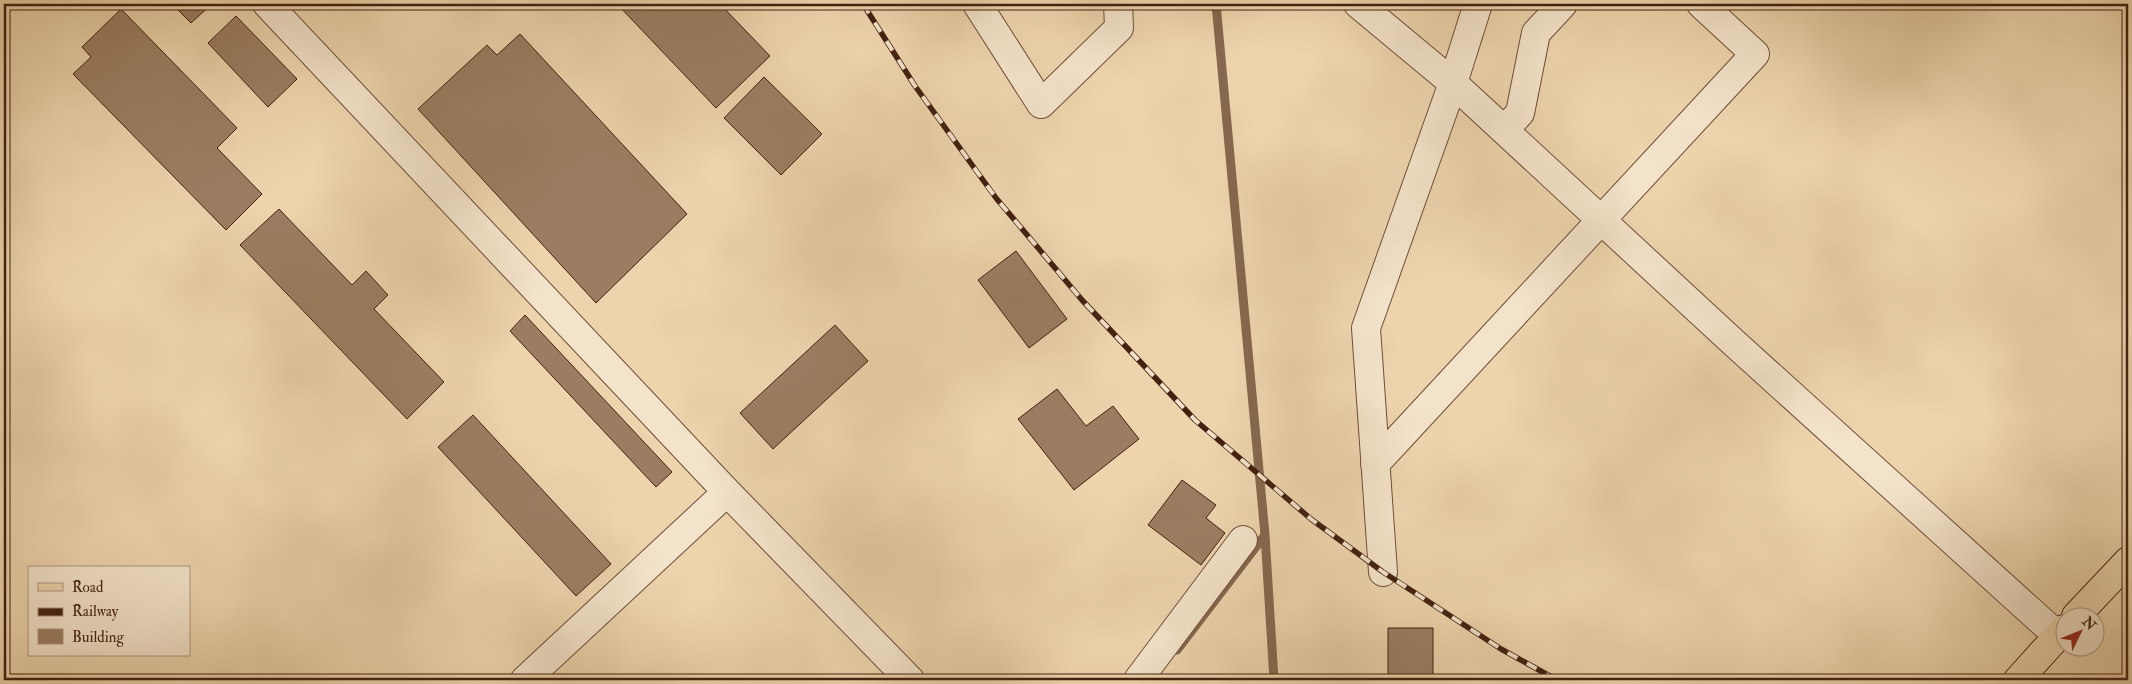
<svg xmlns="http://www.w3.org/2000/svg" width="2132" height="684" font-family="'IM FELL Double Pica',serif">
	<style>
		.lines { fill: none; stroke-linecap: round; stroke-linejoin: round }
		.stream { stroke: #86684e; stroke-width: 9 }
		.building { fill: #9b7e62; stroke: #432110 }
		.minor-casing { stroke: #6e4e37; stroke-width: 30 }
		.major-casing { stroke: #432110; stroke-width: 30 }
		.minor { stroke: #f3e3ca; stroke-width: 28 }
		.major { stroke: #edd4ad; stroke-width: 28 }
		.rail-casing { stroke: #432110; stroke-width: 5.5 }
		.rail { stroke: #f3e3ca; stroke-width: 4; stroke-dasharray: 11; stroke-linecap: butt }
	</style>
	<rect width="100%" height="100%" fill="#edd4ad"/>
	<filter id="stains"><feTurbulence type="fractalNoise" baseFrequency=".004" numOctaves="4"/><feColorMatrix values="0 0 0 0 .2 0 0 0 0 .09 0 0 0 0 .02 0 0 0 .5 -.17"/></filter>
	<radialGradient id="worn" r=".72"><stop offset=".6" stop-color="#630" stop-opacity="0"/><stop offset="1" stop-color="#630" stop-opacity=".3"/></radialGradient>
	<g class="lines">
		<path class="stream" d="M1216 4 1265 535 1274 680
			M1177 650 1265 535"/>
	</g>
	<path class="building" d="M172 4H212L191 23Z
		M617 4H720L770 56 716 108Z
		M121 9 237 128 217 148 262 194 226 230 73 74 91 57 82 47Z
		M236 16 297 79 268 107 208 43Z
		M520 34 687 214 596 303 418 109 487 45 497 55Z
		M764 77 822 134 781 175 724 118Z
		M279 209 352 285 366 271 388 295 374 309 444 382 407 419 240 245Z
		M1016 251 1067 319 1029 348 978 280Z
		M525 315 672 472 656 487 510 331Z
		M835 325 868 361 773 449 740 413Z
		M1057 389 1086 426 1113 406 1139 439 1074 490 1018 419Z
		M473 415 611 564 576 596 438 447Z
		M1182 480 1216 505 1206 518 1225 533 1201 565 1148 525Z
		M1388 628H1433V680H1388Z"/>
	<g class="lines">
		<g class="minor-casing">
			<path id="minor" d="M267 4 727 492 910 680
				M977 4 1041 104 1119 28 1118 4
				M1358 4 1453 83 1733 342 2058 636
				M1504 130 1520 113 1536 33 1563 4
				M1375 464 1755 54 1701 4
				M1383 572 1366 328 1453 83 1478 4
				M525 680 727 492
				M1138 680 1243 540"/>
		</g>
		<g class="major-casing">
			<path id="major" d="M2076 616 2128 561
				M2018 680 2064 629"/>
		</g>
		<use href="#minor" class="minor"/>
		<use href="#major" class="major"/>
		<g class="rail-casing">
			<path id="rail" d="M863 4 915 86 996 198 1082 300 1195 420 1311 519 1383 572 1501 649 1557 680"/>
		</g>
		<use href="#rail" class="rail"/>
	</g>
	<rect width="2132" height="684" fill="none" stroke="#edd4ad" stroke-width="20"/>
	<rect x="5" y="5" width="2122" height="674" fill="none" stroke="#432110" stroke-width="2.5"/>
	<rect x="10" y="10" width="2112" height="664" fill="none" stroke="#432110"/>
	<rect x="28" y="566" width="162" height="90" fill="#f3e3ca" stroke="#ad9580"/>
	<rect x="38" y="583" width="25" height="8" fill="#edd4ad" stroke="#ad9580"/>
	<text x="72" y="592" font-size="15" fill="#432110">Road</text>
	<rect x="38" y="608" width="25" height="8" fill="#432110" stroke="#ad9580"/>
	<text x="72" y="616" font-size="15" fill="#432110">Railway</text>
	<rect x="38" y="629" width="25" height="15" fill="#9b7e62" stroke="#ad9580"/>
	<text x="72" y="642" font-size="15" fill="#432110">Building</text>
	<g transform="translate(2080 632) rotate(47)"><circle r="24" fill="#f3e3ca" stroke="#ad9580"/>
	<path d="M0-4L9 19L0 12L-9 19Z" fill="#8f2418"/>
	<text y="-8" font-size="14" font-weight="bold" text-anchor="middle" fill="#432110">N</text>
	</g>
	<rect width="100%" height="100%" filter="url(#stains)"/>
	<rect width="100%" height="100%" fill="url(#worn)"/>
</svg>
